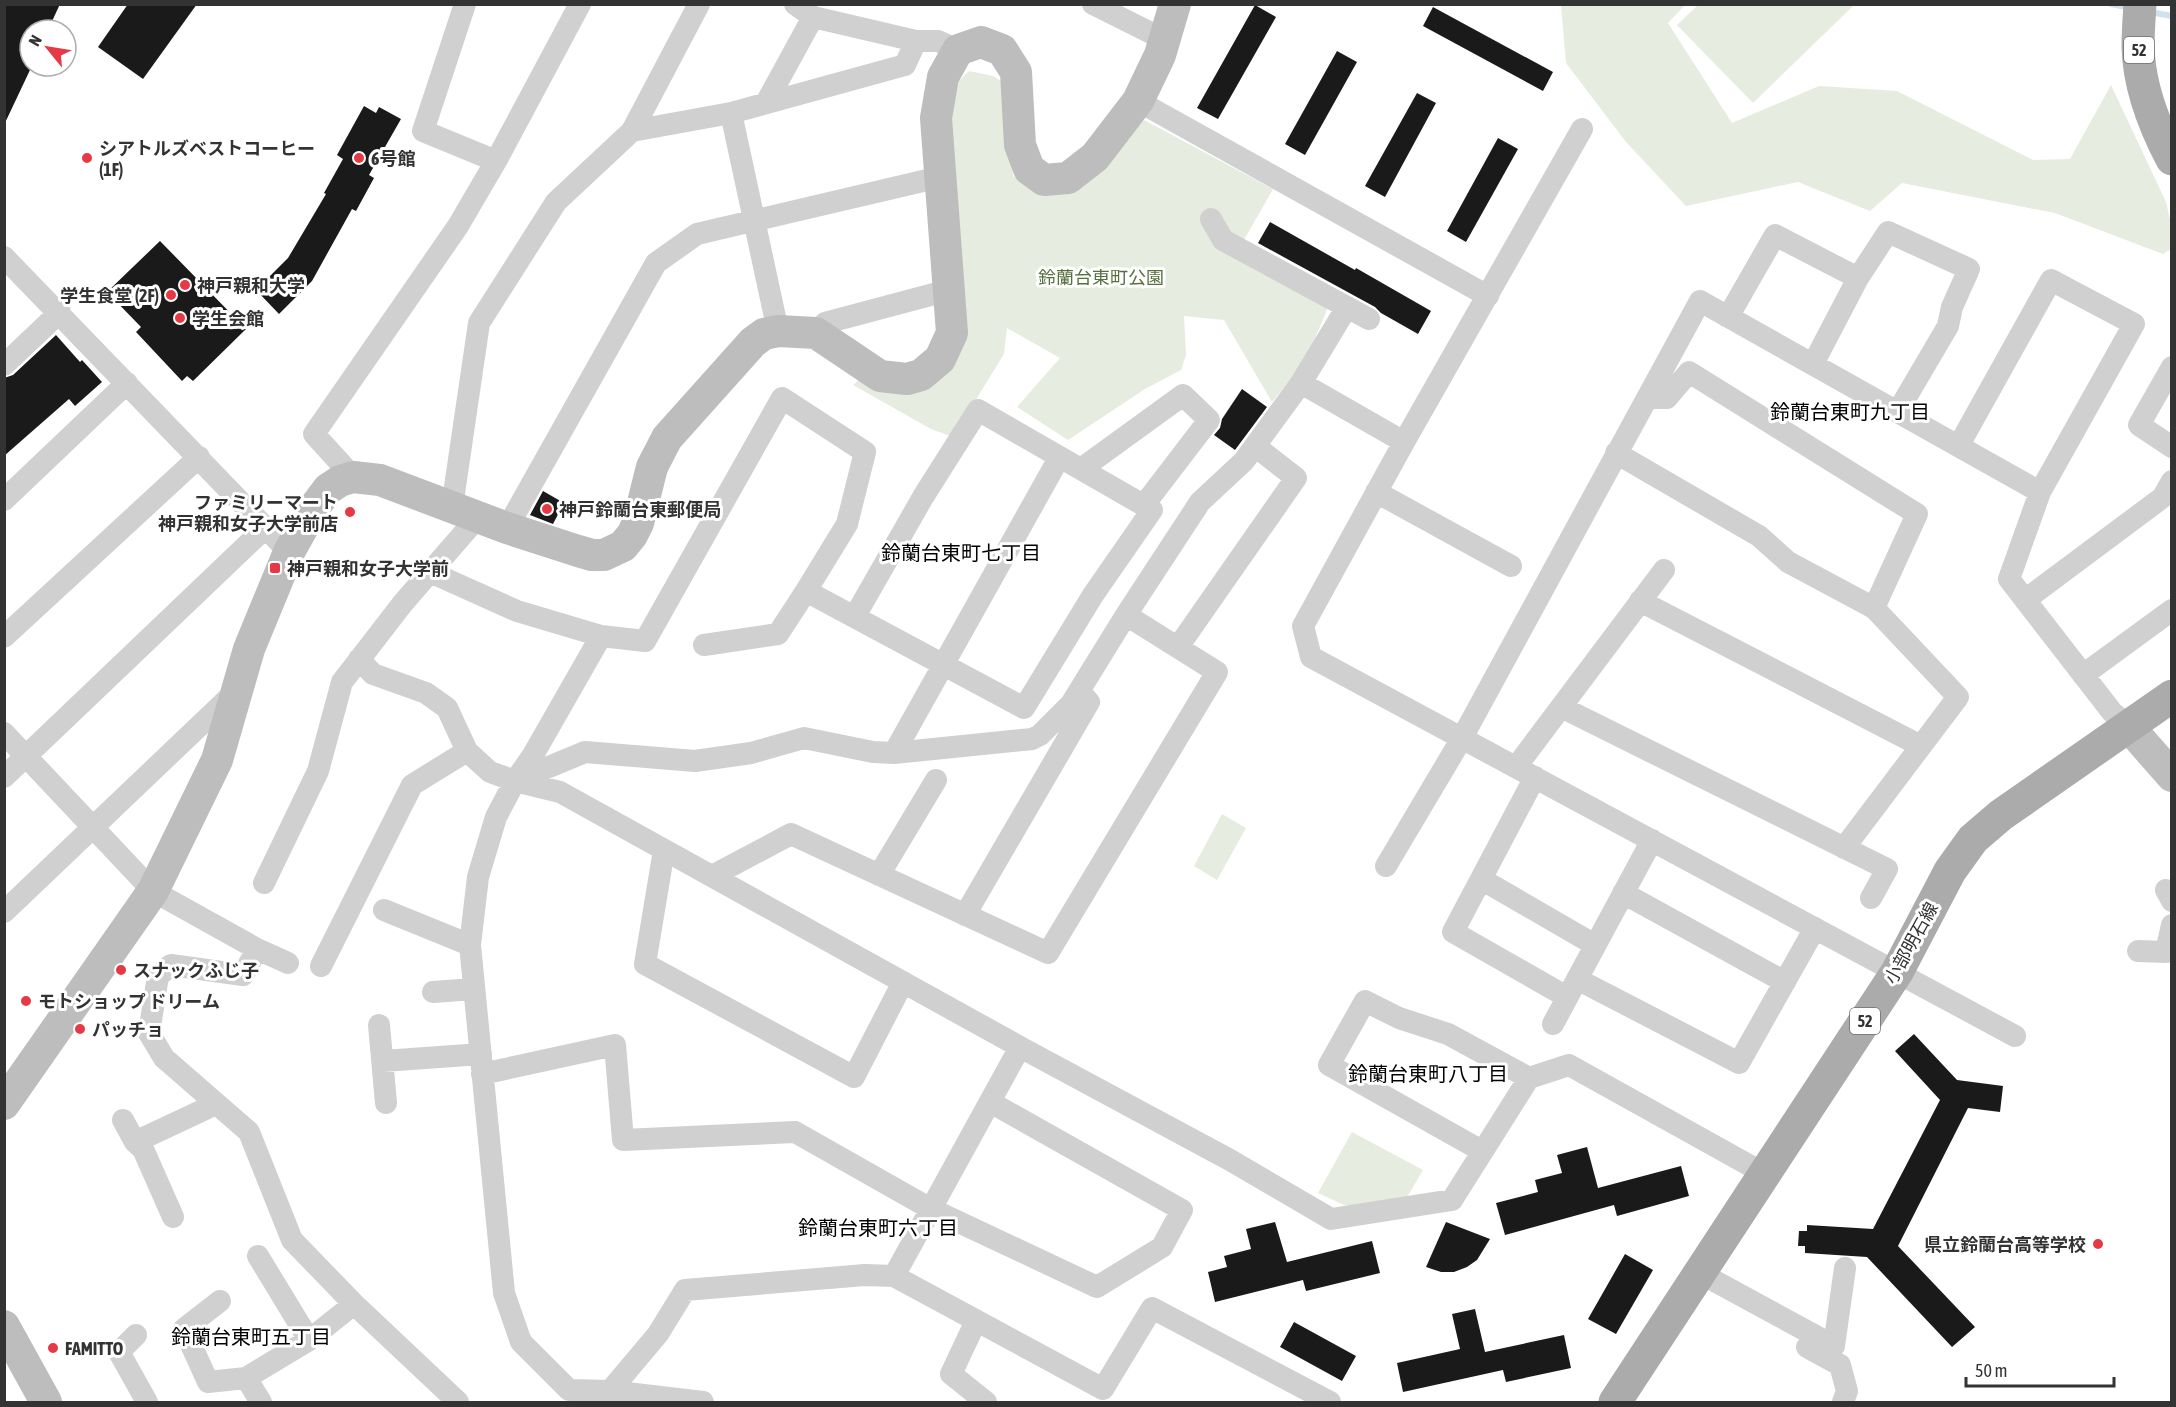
<svg xmlns="http://www.w3.org/2000/svg" width="2176" height="1407" font-family="'Asap Condensed','Noto Sans JP',sans-serif">
	<style>
		.green { fill: #e6ecdf }
		.lines { fill: none; stroke-linecap: round; stroke-linejoin: round }
		.stream { stroke: #cfe2ee; stroke-width: 6 }
		.building { fill: #1a1a1a }
		.street { stroke: #d0d0d0; stroke-width: 22 }
		.secondary { stroke: #bdbdbd; stroke-width: 32 }
		.primary { stroke: #ababab; stroke-width: 33 }
		.poi-dot { fill: #e63946; stroke: #fff; stroke-width: 2 }
		.labels { text-anchor: middle; dominant-baseline: central; stroke-width: 6; stroke-linejoin: round; paint-order: stroke }
		.shield { fill: #fff; stroke: #707070; stroke-width: 1.5 }
		.shield-label { font-size: 16px; font-weight: bold; fill: #333 }
		.poi-label { font-size: 18px; font-weight: bold; fill: #333; stroke: #fff; text-anchor: start }
		.park-label { font-size: 18px; fill: #56703f; stroke: #fff }
		.street-label { font-size: 18px; fill: #333; stroke: #fff }
		.neighbourhood-label { font-size: 20px; fill: #000; stroke: #fff }
	</style>
	<rect width="100%" height="100%" fill="#fff"/>
	<path class="green" d="M1561 5H1685L1668 23 1732 123 1819 86 1897 91 2033 160 2070 159 2111 85 2166 202 2171 224V249L2163 254 2055 213 1902 183 1870 211 1798 182 1686 206 1626 142 1566 63Z
		M1698 5V4L1854 5 1753 103 1677 25Z
		M969 71 993 76 1006 84 1013 176 1036 189 1077 188 1144 120 1273 189 1236 254 1329 305 1305 362 1272 402 1224 320 1184 316 1186 355 1181 370 1145 389 1068 440 1017 407 1060 358 1007 328 1004 354 953 437 931 429 853 385 863 376 956 357 949 91Z
		M1222 814 1246 828 1217 880 1194 866Z
		M1352 1132 1423 1170 1406 1199 1357 1207 1344 1205 1318 1193Z"/>
	<g class="lines">
		<path class="stream" d="M2111 4 2131 8
			M2150 12 2172 16"/>
	</g>
	<path class="building" d="M4 4H60L48 30H30V70L4 125Z
		M128 4H197L143 79 98 47Z
		M1255 5 1276 17 1218 119 1197 108Z
		M1433 7 1553 72 1543 91 1423 26Z
		M1337 51 1357 62 1305 155 1285 144Z
		M1417 93 1436 103 1385 197 1365 186Z
		M364 106 376 113 379 107 401 119 369 175 374 178 356 211 352 209 312 281 279 314 256 290 288 258 326 194 324 193 343 159 337 155Z
		M1498 138 1518 149 1466 242 1447 231Z
		M1270 222 1355 270 1356 268 1431 311 1418 334 1381 313 1375 307 1258 243Z
		M160 241 246 329 193 381 187 376 182 381 136 332 141 327 107 292Z
		M56 335 80 362 82 360 102 382 75 406 69 399 4 456V378L13 375Z
		M1242 389 1267 407 1235 450 1214 435 1220 428 1222 419Z
		M543 491 564 503 553 524 530 515Z
		M1914 1034 1957 1080 2003 1086 2000 1112 1968 1108 1898 1246 1975 1327 1952 1347 1867 1257 1805 1253V1246H1798L1799 1231H1807V1225L1873 1229 1940 1100 1895 1051Z
		M1587 1147 1598 1188 1681 1166 1689 1196 1617 1216 1614 1205 1505 1235 1496 1203 1538 1192 1535 1180 1562 1173 1557 1155Z
		M1275 1222 1287 1262 1372 1241 1380 1273 1306 1291 1303 1280 1215 1302 1208 1272 1227 1267 1224 1256 1251 1249 1246 1229Z
		M1446 1222 1490 1239 1477 1260 1467 1267 1454 1272H1441L1426 1267Z
		M1625 1254 1653 1270 1616 1334 1588 1319Z
		M1475 1309 1485 1352 1564 1335 1571 1368 1506 1382 1503 1370 1403 1392 1397 1363 1460 1349 1452 1314Z
		M1294 1322 1356 1356 1342 1381 1280 1347Z"/>
	<g class="lines">
		<path class="street" d="M465 4 423 131 496 161
			M795 4 813 17 916 41H938L958 50
			M1093 4 1165 40
			M1138 101 1488 296
			M766 103 813 17
			M731 113 778 331
			M1582 129 1404 442 1303 626 1311 657 2015 1036
			M632 131 731 113 905 65 916 41
			M1211 219 1223 240 1369 319
			M4 257 289 552
			M1728 317 1775 235 1858 278
			M816 333 825 323 949 290
			M1813 364 1858 278 1888 232 1969 269 1952 307 1948 326 1898 411
			M4 365 60 312
			M2172 367 2139 425 2172 447
			M1301 383 1404 442
			M1647 398H1667L1689 372 1917 514 1874 608
			M1959 445 2051 280 2134 324 2040 492 2009 579 2112 712 2129 727
			M1616 453 1759 536 1788 562 1874 608 1958 697 1844 848
			M1081 469 1183 395 1209 420 1144 505
			M353 477 314 434 458 226 496 161 580 4
			M1376 492 1511 566
			M4 500 127 383
			M452 507 479 323 556 202 632 131 699 4
			M507 528 656 263 697 234 940 177
			M430 572 517 611 601 636 645 641 782 398 865 452 847 524 806 591 778 634 704 645
			M806 591 1024 708 1093 595 1152 510 978 410 923 497 855 616
			M2025 600 2163 497 2172 481
			M1640 601 1921 746
			M4 637 199 457
			M1178 647 1296 478 1255 446
			M359 659 373 674 426 693 447 708 467 751 490 772 515 781 560 792 1020 1047 1230 1160 1331 1219 1452 1200 1529 1078 1569 1065 1765 1174
			M2083 675 2172 610
			M1561 707 1887 869 1871 898
			M4 733 153 891 257 949 288 963
			M894 753 1059 458
			M1516 767 1664 570
			M4 777 266 527
			M1535 777 1453 932 1567 997
			M515 781 533 755 601 636
			M664 850 645 964 854 1077 903 982
			M1386 866 1462 738 1700 301 2040 492
			M879 875 936 780
			M712 876 791 834 1048 953 1217 672 1126 615
			M1481 879 1595 945
			M264 883 318 771 342 682 403 603 478 517
			M2166 890 2172 901
			M1623 893 1785 982
			M384 910 470 945
			M4 912 236 691
			M965 915 1089 702 1081 693
			M257 949 243 975 171 965 158 976 149 1033 164 1058 249 1132 292 1240 354 1304 458 1402
			M2138 951 2166 952 2172 925
			M321 966 412 785 467 751
			M1577 979 1739 1063 1815 928
			M433 992 474 989
			M1553 1024 1652 840
			M379 1025 386 1103
			M383 1061 481 1054
			M482 1074 615 1045 623 1140 795 1132 931 1209 1097 1287 1162 1247 1182 1210 990 1102
			M123 1120 135 1142 143 1149 173 1217
			M135 1142 216 1104
			M1482 1151 1329 1065 1365 1001 1399 1018 1448 1034 1529 1078
			M258 1256 309 1340
			M1700 1273 1834 1346 1845 1268
			M894 1276 1020 1047
			M220 1301 184 1329 208 1382 246 1378 309 1340 354 1304
			M976 1321 951 1374 986 1402
			M136 1335 119 1352 147 1402
			M1807 1347 1840 1365 1847 1391 1843 1402
			M246 1378 261 1402
			M610 1391 703 1402
			M1330 1402 1152 1308 1103 1389 894 1276 865 1275 685 1290 658 1334 610 1391 569 1390 521 1342 504 1293 470 945 478 877 496 817 515 781 585 752 695 761 751 753 804 738 873 752 894 753 1032 739 1040 735 1071 704 1126 615 1200 502 1244 461 1301 383 1347 307"/>
		<path class="secondary" d="M2129 727 2172 776
			M4 1104 153 891 217 760 249 649 289 552 313 509 328 489 340 481 353 477 380 480 507 528 578 551 592 555H604L623 546 632 535 638 523 652 467 667 438 753 342 764 334 778 331 816 333 880 376 907 379 921 375 940 359 952 333 936 118 943 77 958 50 981 42 1002 50 1016 72 1020 145 1029 169 1044 180 1068 178 1095 157 1138 101 1160 55 1175 4
			M4 1326 46 1402"/>
		<path class="primary" d="M2140 4C2139 19 2138 33 2138 47 2139 86 2154 125 2172 159
			M1615 1402 1897 972 1950 871 1973 839 2001 815 2172 696"/>
	</g>
	<g class="poi-dot">
		<circle cx="87" cy="158" r="6"/>
		<circle cx="359" cy="158" r="6"/>
		<circle cx="185" cy="285" r="6"/>
		<circle cx="171" cy="295" r="6"/>
		<circle cx="180" cy="318" r="6"/>
		<circle cx="547" cy="509" r="6"/>
		<circle cx="350" cy="512" r="6"/>
		<rect x="269" y="562" width="12" height="12" rx="3"/>
		<circle cx="121" cy="970" r="6"/>
		<circle cx="26" cy="1001" r="6"/>
		<circle cx="80" cy="1029" r="6"/>
		<circle cx="2098" cy="1244" r="6"/>
		<circle cx="53" cy="1348" r="6"/>
	</g>
	<g class="labels">
		<g class="shield">
			<rect x="2124" y="37" width="30" height="26" rx="4.5"/>
			<rect x="1850" y="1008" width="30" height="26" rx="4.5"/>
		</g>
		<g class="shield-label">
			<text x="2139" y="50">52</text>
			<text x="1865" y="1021">52</text>
		</g>
		<g class="poi-label">
			<text x="99" y="148">シアトルズベストコーヒー<tspan x="99" dy="21">(1F)</tspan></text>
			<text x="371" y="158">6号館</text>
			<text x="197" y="285">神戸親和大学</text>
			<text x="159" y="295" text-anchor="end">学生食堂 (2F)</text>
			<text x="192" y="318">学生会館</text>
			<text x="338" y="502" text-anchor="end">ファミリーマート<tspan x="338" dy="21">神戸親和女子大学前店</tspan></text>
			<text x="559" y="509">神戸鈴蘭台東郵便局</text>
			<text x="287" y="568">神戸親和女子大学前</text>
			<text x="133" y="970">スナックふじ子</text>
			<text x="38" y="1001">モトショップ ドリーム</text>
			<text x="92" y="1029">パッチョ</text>
			<text x="2086" y="1244" text-anchor="end">県立鈴蘭台高等学校</text>
			<text x="65" y="1348">FAMITTO</text>
		</g>
		<g class="park-label">
			<text x="1101" y="277">鈴蘭台東町公園</text>
		</g>
		<g class="street-label">
			<text transform="translate(1911 943) rotate(-61)">小部明石線</text>
		</g>
		<g class="neighbourhood-label">
			<text x="1850" y="411">鈴蘭台東町九丁目</text>
			<text x="961" y="552">鈴蘭台東町七丁目</text>
			<text x="1428" y="1073">鈴蘭台東町八丁目</text>
			<text x="878" y="1227">鈴蘭台東町六丁目</text>
			<text x="251" y="1336">鈴蘭台東町五丁目</text>
		</g>
	</g>
	<rect width="2176" height="1407" fill="none" stroke="#333333" stroke-width="12"/>
	<g transform="translate(48 48) rotate(300)"><circle r="28" fill="#ffffff" stroke="#adadad" stroke-width="1.5"/>
	<path d="M0-4.5L10 22L0 15L-10 22Z" fill="#e63946"/>
	<text y="-9" font-size="16" font-weight="bold" text-anchor="middle" fill="#333333">N</text>
	</g>
	<path d="M1966 1377v9h148v-9" fill="none" stroke="#333333" stroke-width="3"/>
	<text x="1975" y="1377" font-size="18" fill="#333333" stroke="#ffffff" stroke-width="4.5" paint-order="stroke">50 m</text>
</svg>
